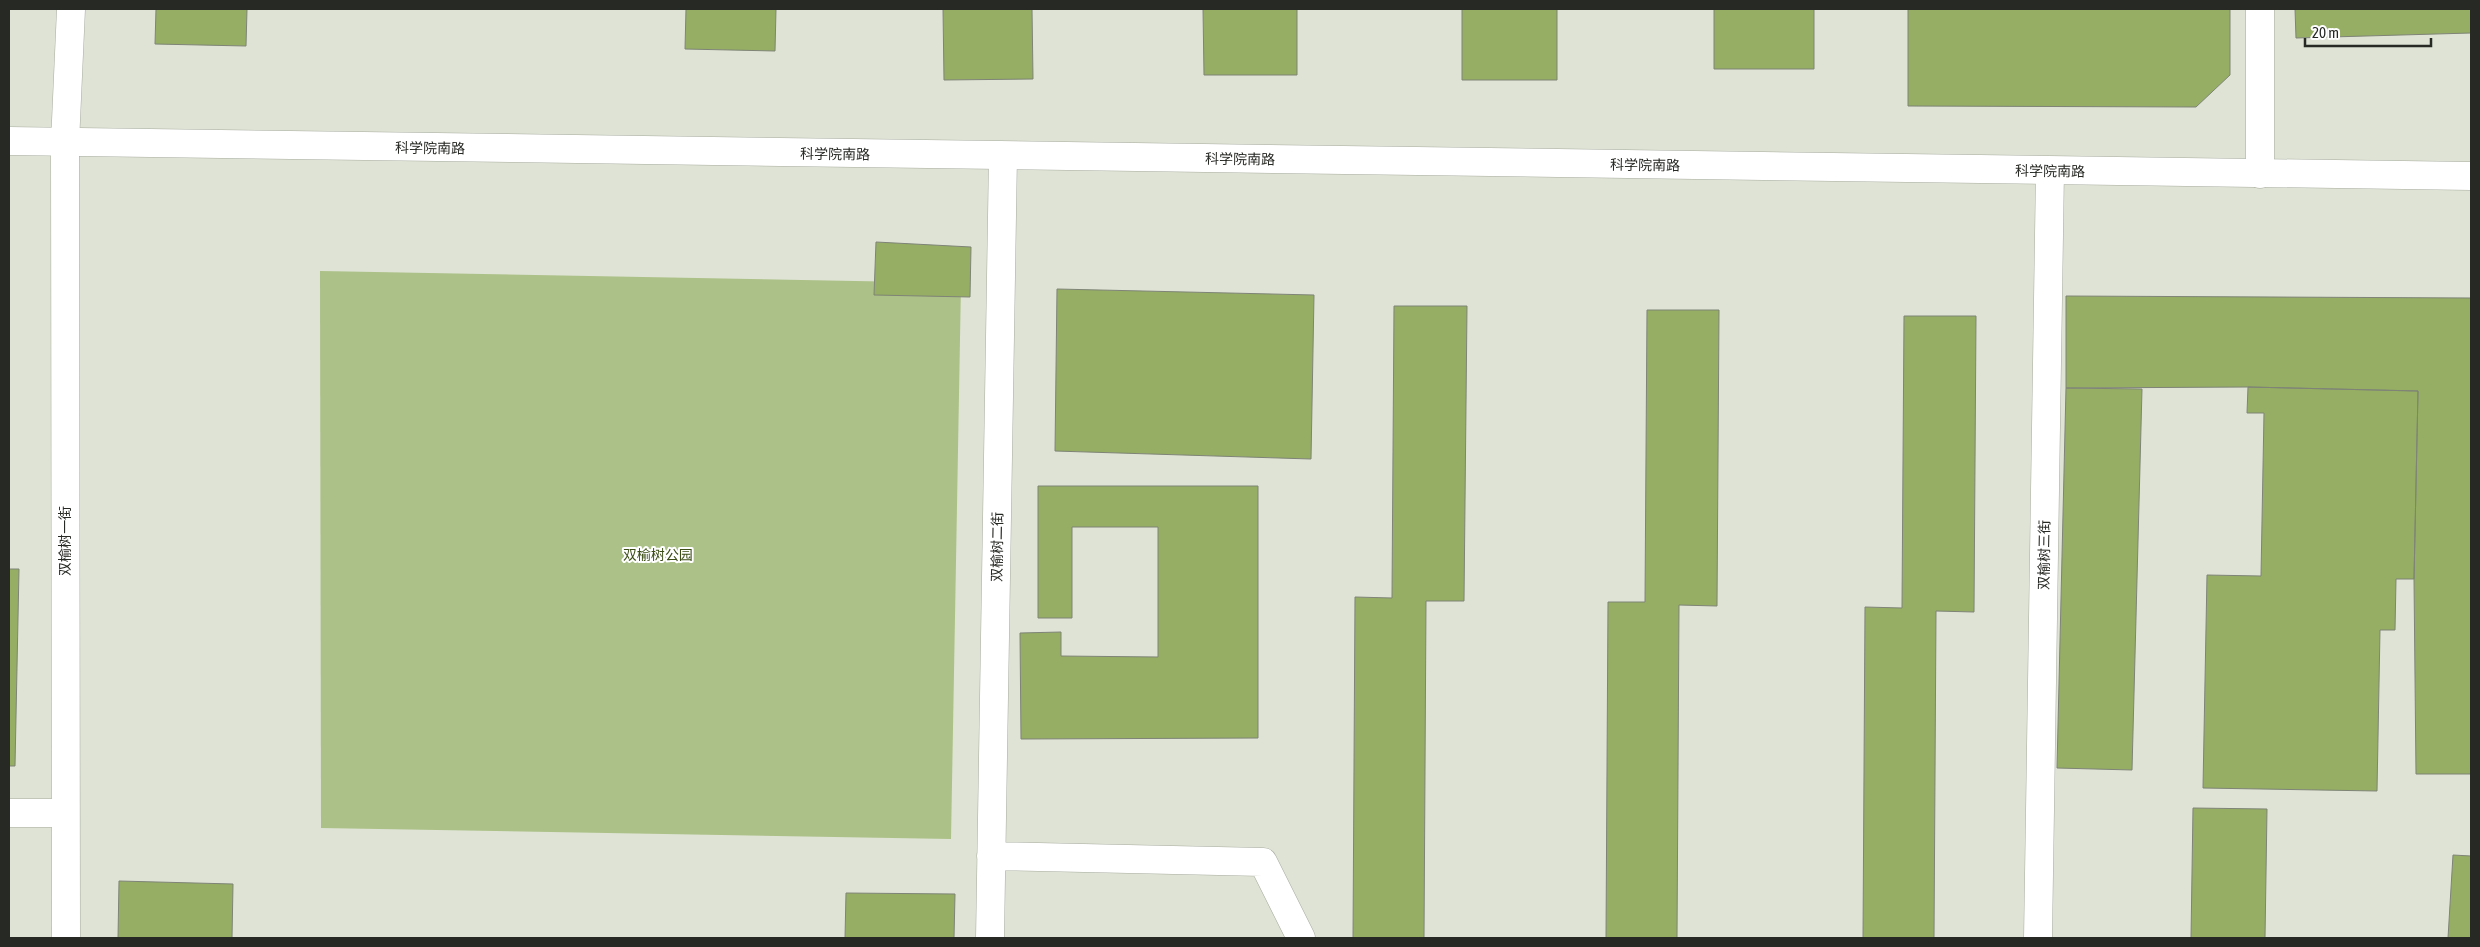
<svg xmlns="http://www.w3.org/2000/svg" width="2480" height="947" font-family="'Asap Condensed','Noto Sans SC',sans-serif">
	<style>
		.green { fill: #acc187 }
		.building { fill: #95ae63; stroke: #7f8477 }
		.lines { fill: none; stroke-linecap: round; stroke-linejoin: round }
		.street-casing { stroke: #a7ac9f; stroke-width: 29 }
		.secondary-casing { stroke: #a7ac9f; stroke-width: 29 }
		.street { stroke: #fff; stroke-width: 28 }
		.secondary { stroke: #fff; stroke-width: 28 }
		.labels { text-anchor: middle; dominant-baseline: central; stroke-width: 4; stroke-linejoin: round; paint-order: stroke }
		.street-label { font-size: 14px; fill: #272924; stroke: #fff }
		.park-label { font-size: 14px; fill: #3b4c15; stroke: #fff }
	</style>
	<rect width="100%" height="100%" fill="#dee3d5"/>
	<path class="green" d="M320 271 961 283 951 839 321 828Z"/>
	<path class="building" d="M156 9H247L246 46 155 44Z
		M686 9H776L775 51 685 49Z
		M943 9H1032L1033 79 944 80Z
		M1203 9H1297V75H1204Z
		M1462 9H1557V80H1462Z
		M1714 9H1814V69H1714Z
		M1908 9H2230V75L2196 107 1908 106Z
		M2295 9H2471V33L2296 38Z
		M876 242 971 247 970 297 874 295Z
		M1057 289 1314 295 1311 459 1055 451Z
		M2066 296 2471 298V774H2416L2414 579 2418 391 2248 387 2066 388Z
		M1394 306H1467L1464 601H1426L1424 938H1353L1355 597 1392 598Z
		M1647 310H1719L1717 606 1679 605 1677 938H1606L1608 602H1645Z
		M1904 316H1976L1974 612 1936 611 1934 938H1863L1865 607 1902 608Z
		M2248 387 2418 391 2414 579H2396L2395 630H2380L2377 791 2203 788 2207 575 2261 576 2264 413H2247Z
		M2066 388 2142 389 2132 770 2057 768Z
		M1038 486H1258V738L1021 739 1020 633 1061 632V656L1158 657V527H1072V618H1038Z
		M9 569H19L15 766H9Z
		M2193 808 2267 809 2265 938H2191Z
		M2453 855 2471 856V938H2448Z
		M119 881 233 884 232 938H118Z
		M846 893 955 894 954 938H845Z"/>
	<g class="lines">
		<g class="street-casing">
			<path id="street" d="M2260 9V174
				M9 813H65
				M991 856 1263 862 1301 938
				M66 938 65 143 71 9
				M990 938 1003 156
				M2038 938 2050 171"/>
		</g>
		<g class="secondary-casing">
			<path id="secondary" d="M9 141 2471 176"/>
		</g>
		<use href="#street" class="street"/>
		<use href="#secondary" class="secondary"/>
	</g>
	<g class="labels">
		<g class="street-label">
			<text transform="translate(430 148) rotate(1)">科学院南路</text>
			<text transform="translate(835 154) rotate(1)">科学院南路</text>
			<text transform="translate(1240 159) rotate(1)">科学院南路</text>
			<text transform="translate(1645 165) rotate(1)">科学院南路</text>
			<text transform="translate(2050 171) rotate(1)">科学院南路</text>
			<text transform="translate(65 541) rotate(-90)">双榆树一街</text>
			<text transform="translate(997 547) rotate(-89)">双榆树二街</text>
			<text transform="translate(2044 555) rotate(-89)">双榆树三街</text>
		</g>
		<g class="park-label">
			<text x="658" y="555">双榆树公园</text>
		</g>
	</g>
	<rect width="2480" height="947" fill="none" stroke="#272924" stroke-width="20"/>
	<path d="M2305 38v8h126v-8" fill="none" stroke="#272924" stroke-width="2.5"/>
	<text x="2312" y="38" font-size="15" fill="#272924" stroke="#ffffff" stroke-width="4" paint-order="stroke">20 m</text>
</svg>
